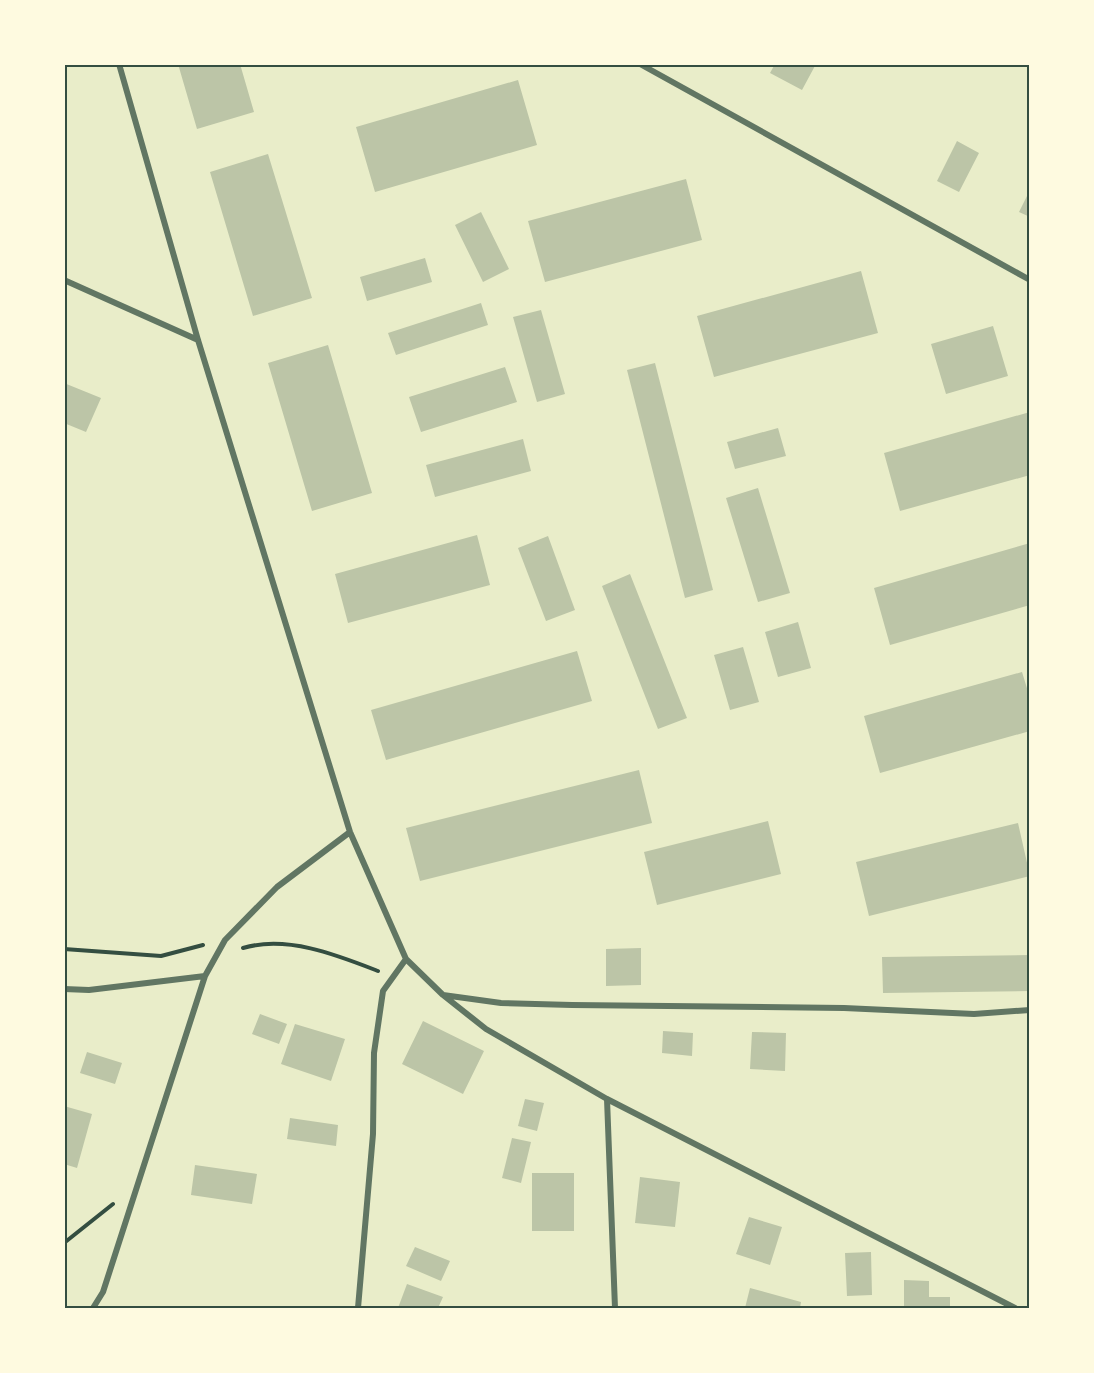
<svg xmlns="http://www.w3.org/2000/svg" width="1094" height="1373" font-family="Helvetica,sans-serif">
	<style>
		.building { fill: #bcc5a7 }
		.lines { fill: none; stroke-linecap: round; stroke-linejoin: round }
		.path { stroke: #344e41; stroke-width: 4 }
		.minor { stroke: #617663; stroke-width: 6 }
		.neatline { fill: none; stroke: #344e41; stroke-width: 2 }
	</style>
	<rect width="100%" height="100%" fill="#e9edc9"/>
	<path class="building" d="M178 64H240L254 112 197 129Z
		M775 64H816L802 90 770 73Z
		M518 80 537 145 375 192 356 127Z
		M957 141 979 153 959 192 937 181Z
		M268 154 312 298 253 316 210 172Z
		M686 179 702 240 545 282 528 221Z
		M1030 190V217L1019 212Z
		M481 212 509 269 483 282 455 225Z
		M425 258 432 282 367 301 360 277Z
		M861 271 878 333 714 377 697 316Z
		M481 303 488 325 396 355 388 333Z
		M541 310 565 394 537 402 513 317Z
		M993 326 1008 376 946 394 931 344Z
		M328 345 372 493 312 511 268 363Z
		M655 363 713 590 685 598 627 370Z
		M505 367 517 402 421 432 409 397Z
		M64 383 101 398 86 432 64 423Z
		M1030 412V475L900 511 884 453Z
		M778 428 786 456 735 469 727 442Z
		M523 439 531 471 435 497 426 465Z
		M758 488 790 593 758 602 726 498Z
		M477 535 490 585 348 623 335 574Z
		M548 536 575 610 546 621 518 548Z
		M1030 543V605L890 645 874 588Z
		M630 574 687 718 658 729 602 586Z
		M798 622 811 668 778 677 765 632Z
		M743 647 759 702 730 710 714 655Z
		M577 651 592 701 386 760 371 710Z
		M1022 672 1030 698V731L880 773 864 716Z
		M639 770 652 823 420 881 406 828Z
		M768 821 781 874 657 905 644 852Z
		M1018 823 1030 876 869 916 856 862Z
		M641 948V985L606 986V949Z
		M1030 955V991L883 993 882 957Z
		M260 1014 287 1024 279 1044 252 1034Z
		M423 1021 484 1051 463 1094 402 1064Z
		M295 1024 345 1039 331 1081 281 1064Z
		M663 1031 693 1033 692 1056 662 1053Z
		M752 1032 786 1033 785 1071 750 1069Z
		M87 1052 122 1063 115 1084 80 1073Z
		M525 1099 544 1103 537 1131 518 1126Z
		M64 1106 92 1114 77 1168 64 1164Z
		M290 1118 338 1125 336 1146 287 1139Z
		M512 1138 531 1142 521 1183 502 1178Z
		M195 1165 257 1174 252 1204 191 1195Z
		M532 1173H574V1231H532Z
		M640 1177 680 1182 675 1227 635 1223Z
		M749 1217 782 1227 770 1265 736 1254Z
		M415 1247 450 1261 441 1281 406 1266Z
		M871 1252 872 1295 847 1296 845 1253Z
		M904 1280 929 1281V1297H950V1308H904Z
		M407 1284 443 1297 438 1308H398Z
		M750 1288 801 1302 800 1308H745Z"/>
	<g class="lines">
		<path class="path" d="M243 948C287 935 337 955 378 971
			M64 949 161 956 203 945
			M64 1243 113 1204"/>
		<path class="minor" d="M119 64 198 340 350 832 406 959 443 995 486 1029 607 1099 1015 1308
			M640 64 1030 280
			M64 280 198 340
			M64 989 89 990 205 976
			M443 995 501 1003 572 1005 844 1008 974 1014 1030 1010
			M607 1099 615 1308
			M93 1308 103 1292 205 976 225 940 277 887 350 832
			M358 1308 373 1134 374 1053 383 991 406 959"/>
	</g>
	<rect width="1094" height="1373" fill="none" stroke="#fefae0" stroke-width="132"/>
	<rect x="66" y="66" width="962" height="1241" class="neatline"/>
</svg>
